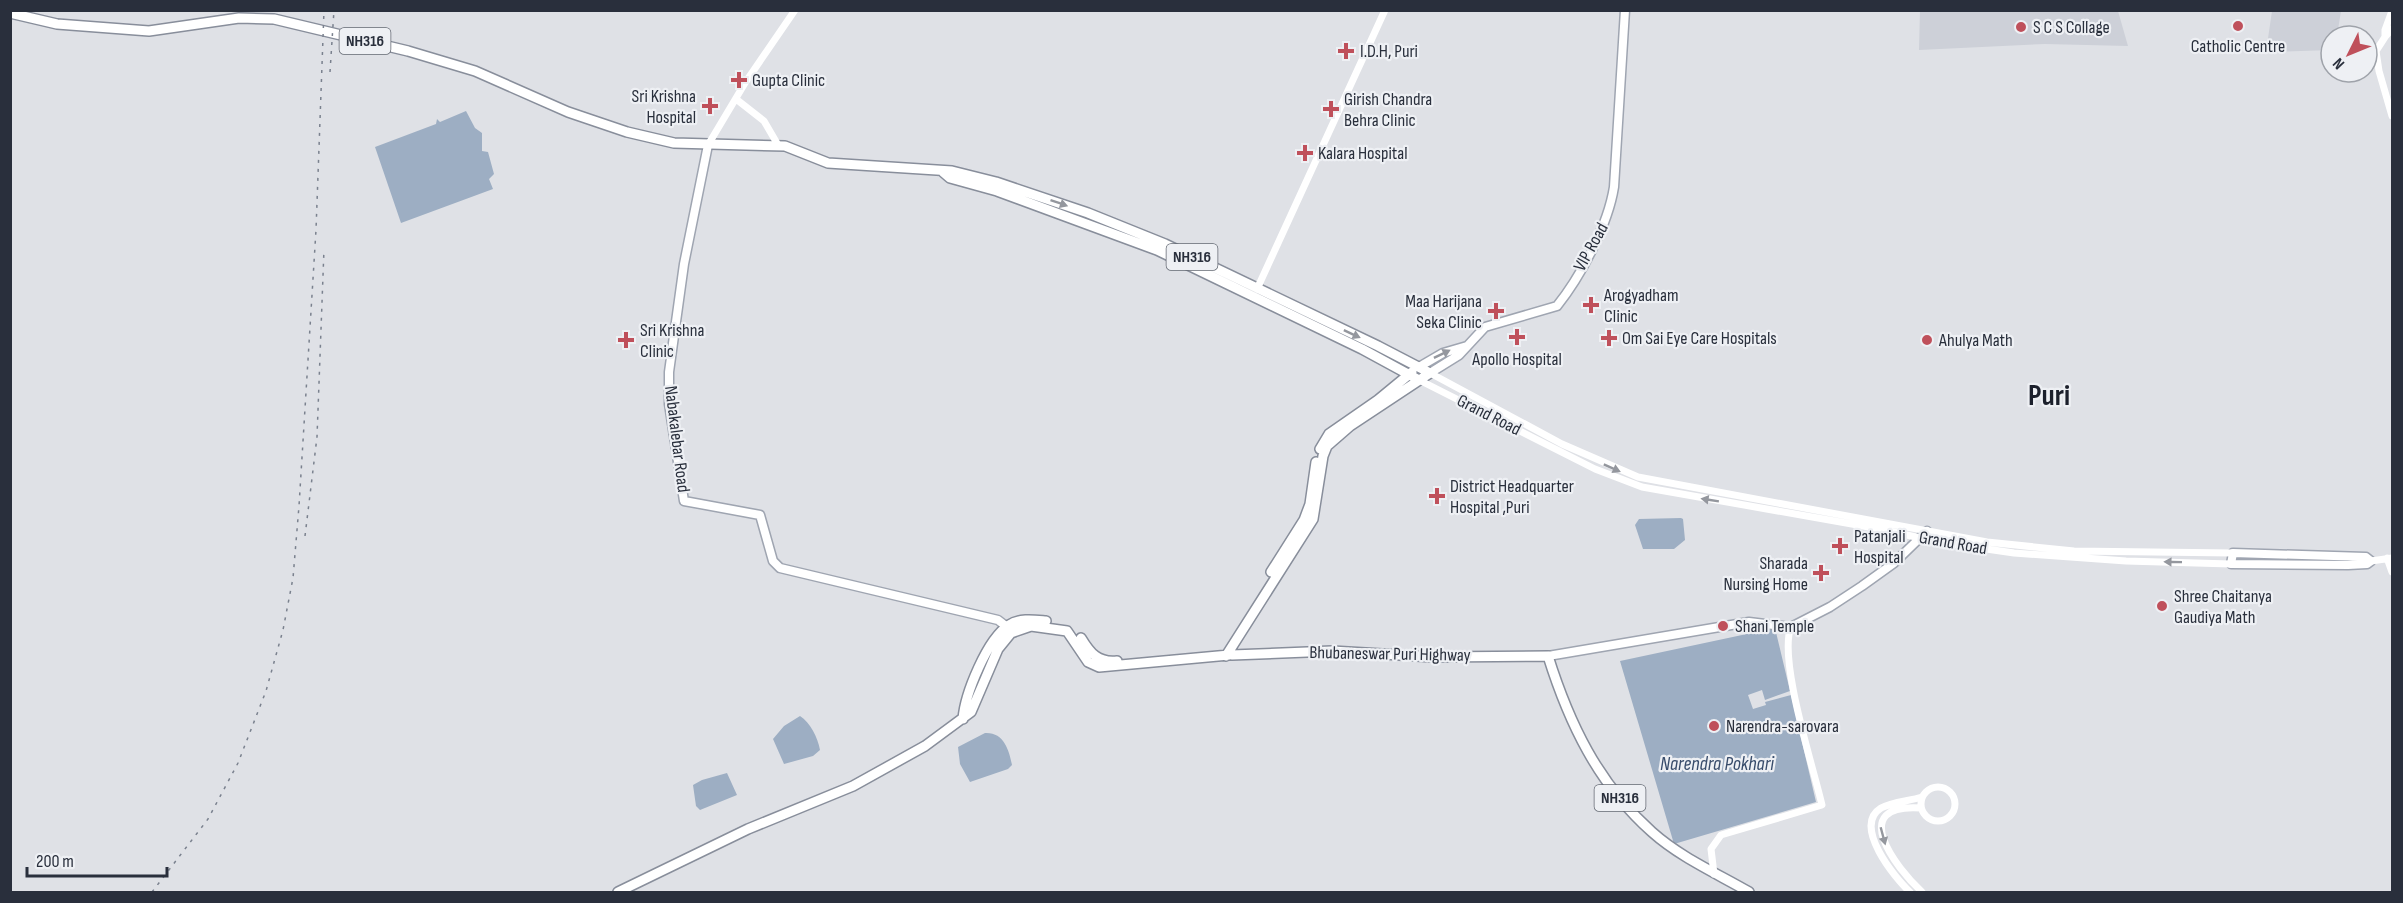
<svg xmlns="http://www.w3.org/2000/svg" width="2403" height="903" font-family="'Sofia Sans Condensed',sans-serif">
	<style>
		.built { fill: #cdd0d8 }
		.water { fill: #9daec3 }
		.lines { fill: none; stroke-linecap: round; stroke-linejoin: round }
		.primary-casing { stroke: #9fa5b1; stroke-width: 11 }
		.highway-casing { stroke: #888e9b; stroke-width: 12 }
		.secondary { stroke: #fff; stroke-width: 7 }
		.primary { stroke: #fff; stroke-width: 8 }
		.highway { stroke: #fff; stroke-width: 9 }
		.rail { stroke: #7a818e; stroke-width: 1.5; stroke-dasharray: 3 6; stroke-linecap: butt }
		.oneway { fill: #94979e }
		.poi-dot { fill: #bf505b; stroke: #eef0f4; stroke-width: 2 }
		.labels { text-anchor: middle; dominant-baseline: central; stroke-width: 4.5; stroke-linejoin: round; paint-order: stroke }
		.shield { fill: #eef0f4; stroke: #646973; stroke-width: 1.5 }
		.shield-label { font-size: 16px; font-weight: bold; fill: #292f3c }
		.poi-label { font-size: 18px; fill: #292f3c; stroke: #eef0f4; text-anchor: start }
		.street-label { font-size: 18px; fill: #292f3c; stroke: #eef0f4 }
		.water-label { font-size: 20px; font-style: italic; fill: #384c6b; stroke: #eef0f4 }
		.town-label { font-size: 30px; font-weight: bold; fill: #1c202c; stroke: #eef0f4 }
	</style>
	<rect width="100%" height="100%" fill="#dfe1e6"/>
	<path class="built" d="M1920 10 2118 11 2128 46 2045 44 1919 50Z
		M2272 11H2341L2337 36H2331V50L2266 52Z"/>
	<path class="water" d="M466 111 475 128 482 133V151L488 152 494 174 489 179 493 189 401 223 375 147 436 124 437 119 440 122Z
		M1681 518 1683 519 1685 540 1674 549H1643L1635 525 1639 519Z
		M1775 628 1790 691 1765 700 1762 690 1748 695 1753 709 1766 705 1765 702 1791 695 1816 802 1674 844 1620 661Z
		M800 716C810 722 818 738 820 750L813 756 784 764 773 739 784 726Z
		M985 733C1004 732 1009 750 1012 765L1008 769 970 782 960 764 958 747Z
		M727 773 737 795 700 810 696 806 693 785 702 780Z"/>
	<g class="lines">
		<g class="primary-casing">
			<path id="primary" d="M708 145 684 264 669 372V404L684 501 760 515 773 561 780 568 998 620 1011 630
				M1419 367 1443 353 1467 346
				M1430 373 1459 355 1485 327 1557 306C1581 276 1608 225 1614 187L1625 10
				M2233 553 2366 557 2371 561 2367 564 2348 565 2231 564Z
				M1548 656 1749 622 1791 627 1830 607 1862 586 1894 563 1927 531"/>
		</g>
		<g class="highway-casing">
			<path id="highway" d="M10 13 57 24 149 31 239 18 274 19 408 51 475 71 568 112 627 132 674 143 785 146 828 163 952 171 996 182 1088 213 1165 244 1378 346 1430 373 1350 426 1327 446 1323 456 1313 519 1226 656
				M943 172 950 178 997 191 1157 250 1362 349 1419 380
				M1320 449 1329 434 1378 400 1412 372
				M1271 572 1304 520 1310 504 1316 462
				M1081 638C1090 653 1098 663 1117 661
				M1232 655 1332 651 1433 657 1548 656C1569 723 1598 784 1652 832 1680 857 1716 873 1749 892
				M963 719C965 694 987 639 1009 625 1020 618 1034 620 1046 621
				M618 892 748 829 853 786 925 746 971 712 998 649 1011 633 1031 626 1067 631 1088 662 1099 667 1229 655"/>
		</g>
		<path class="secondary" d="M2392 11 2385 30V37L2376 51 2379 71 2392 116
			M2385 37 2392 29
			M736 99 764 121 778 145
			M708 145 745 83 795 10
			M1257 289 1385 10
			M1430 373 1562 444 1638 477 1987 542 2074 551 2233 553
			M1419 380 1595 469 1642 487 1880 529 1938 542 2014 553 2126 561 2231 564
			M2387 558 2392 572
			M2371 561 2392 558
			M1921 804a17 17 0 1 1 34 0a17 17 0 1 1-34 0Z
			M1921 808C1846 803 1896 868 1922 892
			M1714 874 1711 849 1721 835 1822 805C1813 766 1778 659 1791 627
			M1910 892C1895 878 1852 826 1881 808 1892 802 1909 801 1922 797"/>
		<use href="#primary" class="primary"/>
		<use href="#highway" class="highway"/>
		<path class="rail" d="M330 72 334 10
			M305 536 317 437 324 249
			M152 892 208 819 238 763 266 691 283 630 293 578 299 506 316 230 324 10"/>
	</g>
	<defs><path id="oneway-solid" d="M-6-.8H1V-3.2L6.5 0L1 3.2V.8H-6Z" transform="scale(1.5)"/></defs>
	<g class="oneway">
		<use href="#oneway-solid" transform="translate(1059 203) rotate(19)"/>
		<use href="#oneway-solid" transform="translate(1352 334) rotate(25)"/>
		<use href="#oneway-solid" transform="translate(1442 354) rotate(-26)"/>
		<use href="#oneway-solid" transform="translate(1612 468) rotate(24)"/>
		<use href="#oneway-solid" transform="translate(1710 500) rotate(-171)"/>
		<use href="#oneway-solid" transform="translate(2173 562) rotate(-179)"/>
		<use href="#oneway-solid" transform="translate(1883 836) rotate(75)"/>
	</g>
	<g class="poi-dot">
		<circle cx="2238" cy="26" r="6"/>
		<circle cx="2021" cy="27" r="6"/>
		<path d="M1343 42h6v6h6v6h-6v6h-6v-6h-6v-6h6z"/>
		<path d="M736 71h6v6h6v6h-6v6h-6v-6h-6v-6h6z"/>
		<path d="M707 97h6v6h6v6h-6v6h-6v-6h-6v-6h6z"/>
		<path d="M1328 100h6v6h6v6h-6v6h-6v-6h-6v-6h6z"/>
		<path d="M1302 144h6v6h6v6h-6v6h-6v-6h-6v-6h6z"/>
		<path d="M1588 296h6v6h6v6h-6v6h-6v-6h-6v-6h6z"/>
		<path d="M1493 302h6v6h6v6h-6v6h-6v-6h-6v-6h6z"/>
		<path d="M1514 328h6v6h6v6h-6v6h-6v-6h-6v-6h6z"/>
		<path d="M1606 329h6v6h6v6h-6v6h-6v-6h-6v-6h6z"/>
		<path d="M623 331h6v6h6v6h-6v6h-6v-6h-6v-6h6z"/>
		<circle cx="1927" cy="340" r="6"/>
		<path d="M1434 487h6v6h6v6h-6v6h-6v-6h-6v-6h6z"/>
		<path d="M1837 537h6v6h6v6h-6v6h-6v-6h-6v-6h6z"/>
		<path d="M1818 564h6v6h6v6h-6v6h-6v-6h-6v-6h6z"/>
		<circle cx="2162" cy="606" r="6"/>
		<circle cx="1723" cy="626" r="6"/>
		<circle cx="1714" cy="726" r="6"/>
	</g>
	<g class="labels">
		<g class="shield">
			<rect x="339.5" y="28" width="51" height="26" rx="4.5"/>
			<rect x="1166.5" y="244" width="51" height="26" rx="4.5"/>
			<rect x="1594.5" y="785" width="51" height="26" rx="4.5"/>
		</g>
		<g class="shield-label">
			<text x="365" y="41">NH316</text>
			<text x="1192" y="257">NH316</text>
			<text x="1620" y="798">NH316</text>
		</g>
		<g class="poi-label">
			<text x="2033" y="27">S C S Collage</text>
			<text x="2238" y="46" text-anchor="middle">Catholic Centre</text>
			<text x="1360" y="51">I.D.H, Puri</text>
			<text x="752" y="80">Gupta Clinic</text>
			<text x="696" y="96" text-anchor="end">Sri Krishna<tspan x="696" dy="21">Hospital</tspan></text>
			<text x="1344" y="99">Girish Chandra<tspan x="1344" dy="21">Behra Clinic</tspan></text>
			<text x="1318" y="153">Kalara Hospital</text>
			<text x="1604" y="295">Arogyadham<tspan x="1604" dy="21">Clinic</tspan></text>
			<text x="1482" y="301" text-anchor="end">Maa Harijana<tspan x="1482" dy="21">Seka Clinic</tspan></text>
			<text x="640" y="330">Sri Krishna<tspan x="640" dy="21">Clinic</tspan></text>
			<text x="1622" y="338">Om Sai Eye Care Hospitals</text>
			<text x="1939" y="340">Ahulya Math</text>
			<text x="1517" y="359" text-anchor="middle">Apollo Hospital</text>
			<text x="1450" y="486">District Headquarter<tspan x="1450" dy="21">Hospital ,Puri</tspan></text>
			<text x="1854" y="536">Patanjali<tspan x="1854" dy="21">Hospital</tspan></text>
			<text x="1808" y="563" text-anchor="end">Sharada<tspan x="1808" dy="21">Nursing Home</tspan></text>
			<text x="2174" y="596">Shree Chaitanya<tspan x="2174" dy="21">Gaudiya Math</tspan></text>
			<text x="1735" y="626">Shani Temple</text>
			<text x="1726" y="726">Narendra-sarovara</text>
		</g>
		<g class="street-label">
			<text transform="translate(1591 247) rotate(-61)">VIP Road</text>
			<text transform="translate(1489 415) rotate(27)">Grand Road</text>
			<text transform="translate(677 439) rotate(83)">Nabakalebar Road</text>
			<text transform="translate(1953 543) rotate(10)">Grand Road</text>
			<text transform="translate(1390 654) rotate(1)">Bhubaneswar Puri Highway</text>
		</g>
		<g class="water-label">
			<text x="1717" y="764">Narendra Pokhari</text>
		</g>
		<g class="town-label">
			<text x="2049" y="396">Puri</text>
		</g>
	</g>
	<rect width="2403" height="903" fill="none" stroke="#292f3c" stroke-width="24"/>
	<g transform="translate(2349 54) rotate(227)"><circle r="28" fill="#eef0f4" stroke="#9fa3aa" stroke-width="1.5"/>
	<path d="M0-4.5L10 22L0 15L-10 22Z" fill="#bf505b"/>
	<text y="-9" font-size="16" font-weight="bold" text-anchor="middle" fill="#292f3c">N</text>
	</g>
	<path d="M27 867v9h140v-9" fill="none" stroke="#292f3c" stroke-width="3"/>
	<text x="36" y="867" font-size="18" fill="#292f3c" stroke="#eef0f4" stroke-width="4.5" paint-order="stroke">200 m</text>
</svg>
